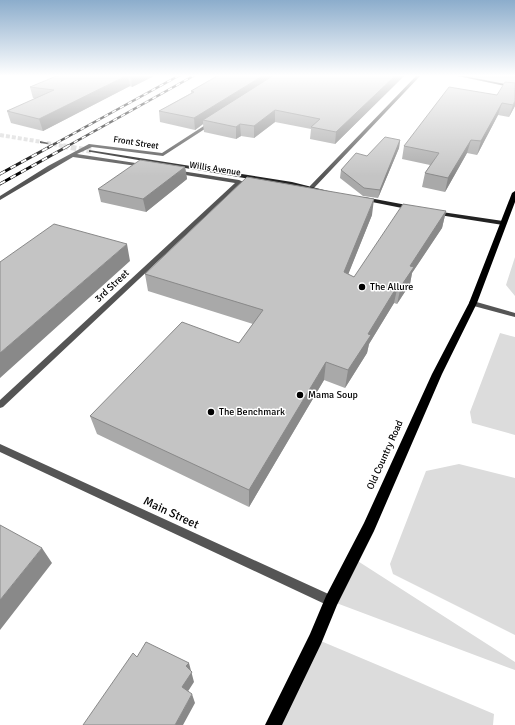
<svg xmlns="http://www.w3.org/2000/svg" width="515" height="725" font-family="Signika,sans-serif">
	<style>
		.green { fill: #dcdcdc }
		.lines { fill: none; stroke-linecap: round; stroke-linejoin: round }
		.secondary-tunnel-far1 { stroke: #d9d9d9; stroke-width: 4; stroke-dasharray: 4 2; stroke-linecap: butt }
		.secondary-tunnel { stroke: #d9d9d9; stroke-width: 5.5; stroke-dasharray: 5.5 2.5; stroke-linecap: butt }
		.minor { fill: #555; fill-rule: evenodd }
		.tertiary { fill: #555; fill-rule: evenodd }
		.secondary { fill: #222; fill-rule: evenodd }
		.primary { fill: #000; fill-rule: evenodd }
		.rail-far1-casing { stroke: #000; stroke-width: 2.5 }
		.rail-casing { stroke: #000; stroke-width: 3 }
		.rail-far1 { stroke: #fff; stroke-width: 1.5; stroke-dasharray: 4.5; stroke-linecap: butt }
		.rail { stroke: #fff; stroke-width: 2; stroke-dasharray: 6; stroke-linecap: butt }
		.wall { fill: #a9a9a9 }
		.shaded-wall { fill: #898989 }
		.building { fill: #c4c4c4; stroke: #898989 }
		.poi-dot { fill: #000; stroke: #fff; stroke-width: 1.5 }
		.labels { text-anchor: middle; dominant-baseline: central; stroke-width: 3; stroke-linejoin: round; paint-order: stroke }
		.far-street-label { font-size: 9px; fill: #000; stroke: #fff }
		.street-label { font-size: 10px; fill: #000; stroke: #fff }
		.poi-label { font-size: 10px; fill: #000; stroke: #fff; text-anchor: start }
		.near-street-label { font-size: 12px; fill: #000; stroke: #fff }
	</style>
	<rect width="100%" height="100%" fill="#fff"/>
	<path class="green" d="M455 75H515V87L461 76Z
		M515 257V296L506 285Z
		M500 333 515 337V435L472 423 470 412Z
		M459 464 515 478V635L393 574 390 564 426 471Z
		M353 558 515 662V670L331 601Z
		M316 639 494 714 493 725H273Z"/>
	<g class="lines">
		<path class="secondary-tunnel-far1" d="M0 135 42 142
			M47 143 68 147"/>
		<path class="secondary-tunnel" d="M63 146 91 151"/>
		<path class="minor" d="M417 75H421L314 188H310V186Z
			M210 122 214 123 163 156 92 147 77 154 142 164 145 166 144 167 73 157 0 200V196L48 166 89 144 162 153Z
			M175 170 239 180 246 183 243 185 240 184 3 407 0 408V400L235 183 173 173 172 172Z
			M0 444 335 597 337 601 335 605 331 607 327 605 0 452Z"/>
		<path class="tertiary" d="M470 301H473L515 313V317L470 305 469 303Z"/>
		<path class="secondary" d="M453 75H459L515 86V88Z
			M40 141 49 143 47 144 40 143Z
			M89 150 292 182 336 193 333 195 292 186 91 152H89Z
			M364 197 412 206 415 208 412 210 362 200 361 199Z
			M435 211 503 221 506 223 503 225 433 214V212Z"/>
		<path class="primary" d="M515 191V202L477 303 442 374 374 531 337 605 321 644 282 725H265L310 634 326 596 364 523 432 374 469 303 512 193Z"/>
		<g class="rail-far1-casing">
			<path id="rail-far1" d="M49 147 180 75
				M66 147 195 75"/>
		</g>
		<g class="rail-casing">
			<path id="rail" d="M0 174 51 146
				M0 184 68 146"/>
		</g>
		<use href="#rail-far1" class="rail-far1"/>
		<use href="#rail" class="rail"/>
	</g>
	<path class="wall" d="M59 75H156L132 87 130 86 43 131 11 123 7 111 36 99 33 98 30 87Z
		M219 75H405L335 144 310 139 311 129 275 122 254 138 241 136 236 139 204 132 203 124 195 130 160 122 159 111 191 93V91Z
		M497 95 515 106 509 117 498 115 477 155 467 153 445 192 422 187 425 173 430 165 402 159 404 146Z
		M400 140 399 148 378 198 363 196 340 178 341 170 367 156Z
		M185 167 187 179 146 212 101 202 98 189Z
		M446 211 442 228 412 273 410 284 397 304 394 303 369 344 367 353 345 388 324 380 249 507 97 434 90 416 239 343 253 324 148 291 145 274 372 215 348 274 354 277Z"/>
	<path class="shaded-wall" d="M128 75 130 86 43 131 39 119Z
		M133 75H156L132 87 131 76Z
		M264 75H267V83L203 120V124L195 130 194 118Z
		M396 75H405L335 144 336 132Z
		M515 101V106L509 117 513 105Z
		M502 103 498 115 477 155 481 141Z
		M275 110V122L254 138V126Z
		M240 124 241 136 236 139V127Z
		M400 140 399 148 378 198 380 190Z
		M471 140 467 153 445 192 448 178Z
		M185 167 187 179 146 212 143 199Z
		M374 199 372 215 342 290 344 272Z
		M446 211 442 228 412 273 410 284 397 304 401 286 410 266Z
		M127 244 130 261 0 378V353Z
		M398 285 394 303 369 344 367 353 345 388 348 370 368 334Z
		M326 362 324 380 249 507V490Z
		M42 548 52 563 0 630V600Z
		M189 663 194 682 185 696 182 687 186 666Z
		M192 694 195 703 183 725H175Z"/>
	<path class="building" d="M59 75H133L131 76 128 75 39 119 7 111 54 90 30 87Z
		M219 75H264L194 118 159 111 194 92 191 91Z
		M274 75H396L336 132 311 127 320 119 275 110 254 126 240 124 236 127 203 120Z
		M505 82 515 83V101L513 105 502 103 481 141 471 140 448 178 425 173 439 153 404 146 449 87 497 95Z
		M385 137 400 140 380 190 364 188 341 170 356 153 367 156Z
		M140 160 185 167 143 199 98 189Z
		M247 177 374 199 344 272 354 277 403 204 446 211 410 266 414 267 401 286 398 285 368 334 371 335 348 370 326 362 249 490 90 416 182 322 239 343 263 310 145 274Z
		M54 224 127 244 0 353V262Z
		M0 525 42 548 0 600Z
		M146 642 189 663 186 666 192 672 182 687 192 694 175 725H83L133 653 137 657Z"/>
	<linearGradient id="sky" x2="0" y2="1"><stop stop-color="#8cadcc"/><stop offset="0.43" stop-color="#fff"/><stop offset="1" stop-color="#fff" stop-opacity="0"/></linearGradient>
	<rect width="515" height="176" fill="url(#sky)"/>
	<g class="poi-dot">
		<circle cx="362" cy="287" r="4"/>
		<circle cx="300" cy="395" r="4"/>
		<circle cx="211" cy="412" r="4"/>
	</g>
	<g class="labels">
		<g class="far-street-label">
			<text transform="translate(136 143) rotate(9)">Front Street</text>
			<text transform="translate(215 169) rotate(9)">Willis Avenue</text>
		</g>
		<g class="street-label">
			<text transform="translate(112 286) rotate(-43)">3rd Street</text>
			<text transform="translate(385 455) rotate(-66)">Old Country Road</text>
		</g>
		<g class="poi-label">
			<text x="370" y="287">The Allure</text>
			<text x="308" y="395">Mama Soup</text>
			<text x="219" y="412">The Benchmark</text>
		</g>
		<g class="near-street-label">
			<text transform="translate(171 513) rotate(25)">Main Street</text>
		</g>
	</g>
</svg>
